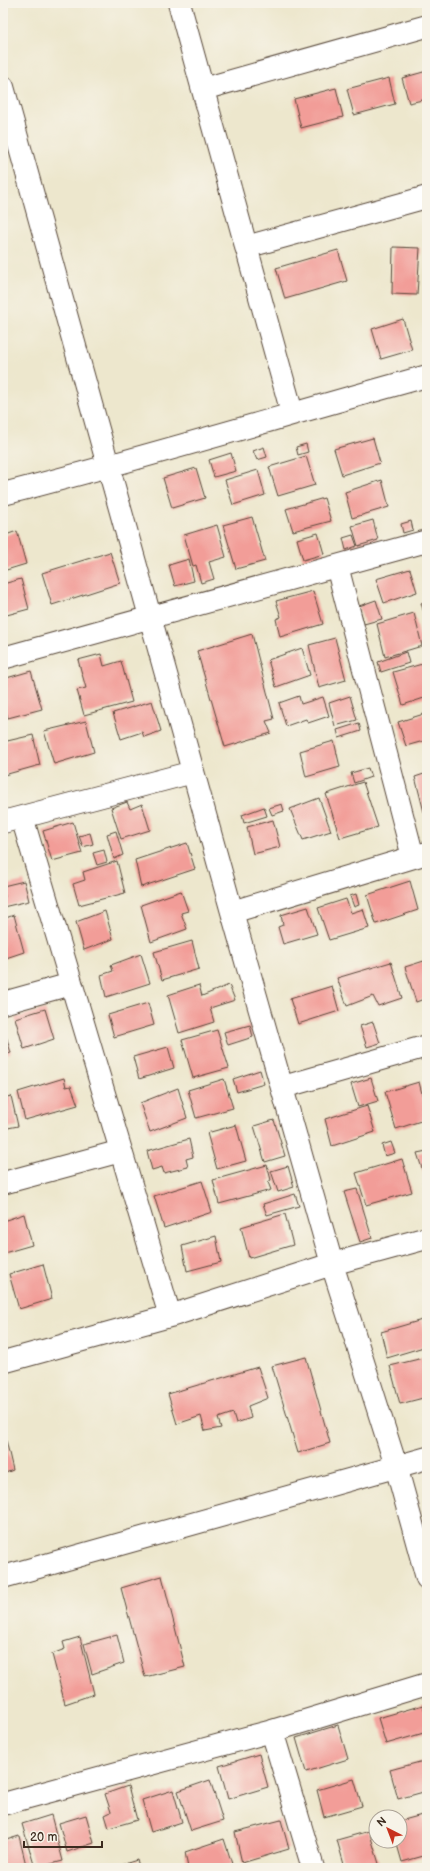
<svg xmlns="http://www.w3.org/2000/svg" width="430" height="1871" font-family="'Balsamiq Sans',sans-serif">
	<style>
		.building { fill: #f29d98 }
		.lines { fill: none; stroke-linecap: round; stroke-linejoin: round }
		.minor-casing { stroke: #564638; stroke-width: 24 }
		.minor { stroke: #fff; stroke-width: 22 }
	</style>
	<rect width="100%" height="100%" fill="#f7f3e8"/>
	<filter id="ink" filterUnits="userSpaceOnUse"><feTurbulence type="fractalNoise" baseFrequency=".025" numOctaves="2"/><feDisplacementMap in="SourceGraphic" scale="8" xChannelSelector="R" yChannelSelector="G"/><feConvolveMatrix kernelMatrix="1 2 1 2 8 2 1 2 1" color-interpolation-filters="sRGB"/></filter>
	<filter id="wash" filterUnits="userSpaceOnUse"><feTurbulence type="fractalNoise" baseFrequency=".012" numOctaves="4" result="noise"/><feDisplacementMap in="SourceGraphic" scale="16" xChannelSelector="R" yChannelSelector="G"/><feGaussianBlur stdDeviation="0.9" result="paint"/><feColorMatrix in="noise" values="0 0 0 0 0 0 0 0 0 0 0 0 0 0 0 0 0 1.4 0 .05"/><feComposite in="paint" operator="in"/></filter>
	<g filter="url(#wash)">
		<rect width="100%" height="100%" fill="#ede7cd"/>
		<g id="blocks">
			<path class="building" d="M427 71V99L409 103 402 78Z
				M389 78 395 104 354 115 347 89Z
				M336 88 343 117 301 128 294 99Z
				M393 247 420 248 417 295 392 294Z
				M338 250 347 281 285 299 276 268Z
				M403 319 412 350 381 359 372 329Z
				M373 438 380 463 342 475 334 449Z
				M306 444 308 452 298 455 296 447Z
				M264 447 267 457 257 460 253 451Z
				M231 453 236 471 214 477 209 460Z
				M306 456 315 485 278 496 269 467Z
				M196 468 205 498 172 508 163 478Z
				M258 470 265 495 233 505 225 480Z
				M382 480 389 507 352 518 345 492Z
				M324 498 331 521 293 531 286 509Z
				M252 517 265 561 236 569 223 525Z
				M373 520 378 540 358 546 352 526Z
				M411 521 413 530 403 533 401 524Z
				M217 525 226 557 209 562 214 579 201 583 196 565 193 566 184 535Z
				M17 531 26 564 3 571V536Z
				M318 533 324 554 303 560 297 539Z
				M353 535 357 546 346 550 343 538Z
				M110 552 120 583 52 605 42 573Z
				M189 559 194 581 175 586 169 565Z
				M410 569 417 592 384 603 376 579Z
				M21 579 29 609 3 616V584Z
				M313 591 323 624 280 637 276 619 281 617 276 601Z
				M376 600 382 619 364 624 359 606Z
				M427 601V612L424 613 421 603Z
				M414 613 422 646 385 657 377 624Z
				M252 634 274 719 266 721 271 733 225 747 197 651Z
				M335 638 346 680 319 688 309 645Z
				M302 648 310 675 276 687 268 660Z
				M406 652 409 663 381 672 378 662Z
				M101 654 104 666 121 661 132 702 84 715 77 690 86 688 78 660Z
				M426 663 427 697 403 705 393 672Z
				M31 671 42 709 8 718 3 701V679Z
				M299 696 301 704 323 697 329 716 308 723 306 719 286 726 279 703Z
				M350 696 357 720 335 726 329 703Z
				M152 701 161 731 144 737 142 732 121 739 113 713Z
				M427 713V740L406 746 398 722Z
				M86 721 94 752 54 764 44 731Z
				M359 723 361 731 339 738 337 730Z
				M33 735 40 765 4 775 3 742Z
				M334 741 340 767 306 777 300 751Z
				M368 768 371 777 354 783 351 773Z
				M427 773V811L424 812 415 777Z
				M363 782 378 827 340 838 326 794Z
				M319 798 331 831 303 840 290 809Z
				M127 802 130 809 142 804 150 830 121 839 111 808Z
				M282 804 284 811 272 815 269 808Z
				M264 807 267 816 244 823 242 815Z
				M273 820 280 847 253 854 247 827Z
				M73 822 82 853 52 861 43 831Z
				M116 831 123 855 114 859 107 834Z
				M90 833 93 844 83 847 79 836Z
				M187 843 195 869 141 887 135 860Z
				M104 850 107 862 97 865 93 853Z
				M117 861 125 893 79 905 73 884 85 880 83 872Z
				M24 881 29 901 3 907V897H5L3 886Z
				M410 881 418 910 376 924 367 895Z
				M181 891 188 911 181 913 187 929 151 942 141 905Z
				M356 894 359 905 354 907 350 896Z
				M346 899 351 913 363 909 369 928 329 940 318 908Z
				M308 907 317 934 283 944 278 927 283 925 281 915Z
				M105 911 113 939 84 950 76 922Z
				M14 915 24 952 3 959V919Z
				M192 941 199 969 162 980 154 952Z
				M141 954 150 983 106 997 101 975 113 971 111 965Z
				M427 960V998L416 1002 405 967Z
				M391 962 402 998 378 1006 373 996 347 1006 337 978Z
				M199 985 202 996 229 985 235 1000 210 1008 214 1022 179 1033 168 995Z
				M332 986 339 1011 298 1024 290 999Z
				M148 1003 154 1025 114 1037 108 1015Z
				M45 1009 54 1039 24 1049 15 1018Z
				M373 1022 380 1043 367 1047 360 1026Z
				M3 1025 11 1053 3 1055Z
				M250 1025 253 1037 228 1045 224 1032Z
				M217 1030 229 1068 193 1078 182 1040Z
				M168 1047 174 1068 139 1079 133 1057Z
				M260 1070 264 1084 237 1092 233 1079Z
				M64 1078 66 1087 71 1086 78 1105 25 1120 18 1092Z
				M371 1078 378 1101 358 1107 351 1084Z
				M224 1079 233 1108 196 1118 188 1090Z
				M419 1082 427 1113V1119L396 1129 385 1092Z
				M178 1088 187 1118 150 1132 140 1103Z
				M11 1096 18 1126 3 1129V1098Z
				M367 1106 375 1132 332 1146 325 1119Z
				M274 1120 285 1156 265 1162 254 1126Z
				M236 1125 246 1161 217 1169 207 1133Z
				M189 1139 193 1157 186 1159 188 1167 164 1173 162 1167 152 1170 147 1151Z
				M391 1142 395 1153 385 1156 382 1145Z
				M427 1151V1184L417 1153Z
				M402 1159 412 1192 366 1205 356 1173Z
				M267 1165 271 1180 268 1182 271 1190 219 1204 213 1180Z
				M288 1166 294 1187 278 1192 271 1171Z
				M202 1181 212 1212 164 1228 154 1196Z
				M357 1189 372 1238 360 1242 344 1192Z
				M295 1194 299 1206 267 1215 263 1204Z
				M24 1214 32 1245 4 1253 3 1221Z
				M285 1214 293 1245 249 1258 241 1227Z
				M216 1236 221 1262 187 1271 182 1246Z
				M43 1264 52 1299 19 1309 9 1274Z
				M422 1320 427 1346 387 1358 381 1332Z
				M306 1357 330 1443 298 1453 272 1366Z
				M427 1357V1397L400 1404 390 1366Z
				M258 1367 268 1398 248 1406 251 1418 236 1423 233 1413 218 1418 221 1428 205 1431 201 1416 177 1424 168 1394Z
				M6 1440 13 1470 3 1474V1441Z
				M162 1576 185 1667 145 1677 121 1588Z
				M117 1635 124 1663 92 1674 84 1644Z
				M80 1637 94 1694 65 1704 52 1654 65 1649 63 1642Z
				M423 1705 427 1719V1732L386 1744 378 1718Z
				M338 1725 348 1759 306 1772 296 1738Z
				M259 1754 268 1787 228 1799 219 1766Z
				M427 1760V1777L425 1778 427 1791 398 1799 390 1770Z
				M354 1779 362 1806 324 1817 317 1790Z
				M210 1780 223 1821 191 1831 178 1791Z
				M128 1786 137 1820 109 1828 105 1815 111 1812 105 1794Z
				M173 1790 182 1822 151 1832 142 1800Z
				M51 1815 63 1861 35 1868 22 1824Z
				M86 1815 94 1843 67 1852 59 1823Z
				M422 1815 427 1834V1855L402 1862 396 1841H400V1821Z
				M281 1820 289 1849 242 1863 235 1832Z
				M369 1831 380 1867 345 1868 337 1840Z
				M19 1836 26 1865 18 1868H3V1841Z
				M224 1839 232 1864 220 1868H188L185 1852Z
				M137 1860 139 1868H112Z"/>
		</g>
	</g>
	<g filter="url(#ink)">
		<use href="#blocks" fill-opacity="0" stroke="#564638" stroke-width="1"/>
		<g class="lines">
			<g class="minor-casing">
				<path id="minor" d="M179 3 292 413
					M3 87 232 912 332 1264 396 1466 427 1578
					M203 89 427 26
					M246 247 427 197
					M3 494C145 458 285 415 427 376
					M337 566 413 857
					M3 658 427 541
					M22 817 170 1316
					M3 822 193 772
					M232 912 427 853
					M3 1003 71 984
					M283 1087 427 1046
					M3 1183 121 1151
					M3 1362 170 1316 332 1264 427 1238
					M3 1577 427 1458
					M272 1731 313 1868
					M3 1804 272 1731 427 1684"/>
			</g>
			<use href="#minor" class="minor"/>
		</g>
	</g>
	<rect width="430" height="1871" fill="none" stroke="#f7f3e8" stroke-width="16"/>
	<g transform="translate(388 1829) rotate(318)"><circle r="19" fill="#f7f3e8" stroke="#aca397"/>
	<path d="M0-3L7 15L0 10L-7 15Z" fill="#c8321e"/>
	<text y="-6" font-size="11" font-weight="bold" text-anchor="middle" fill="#3b2a1e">N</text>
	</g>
	<path d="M24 1841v6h78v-6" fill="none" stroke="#3b2a1e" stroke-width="2"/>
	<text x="30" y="1841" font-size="12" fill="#3b2a1e" stroke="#f7f3e8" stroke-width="3" paint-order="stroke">20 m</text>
</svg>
